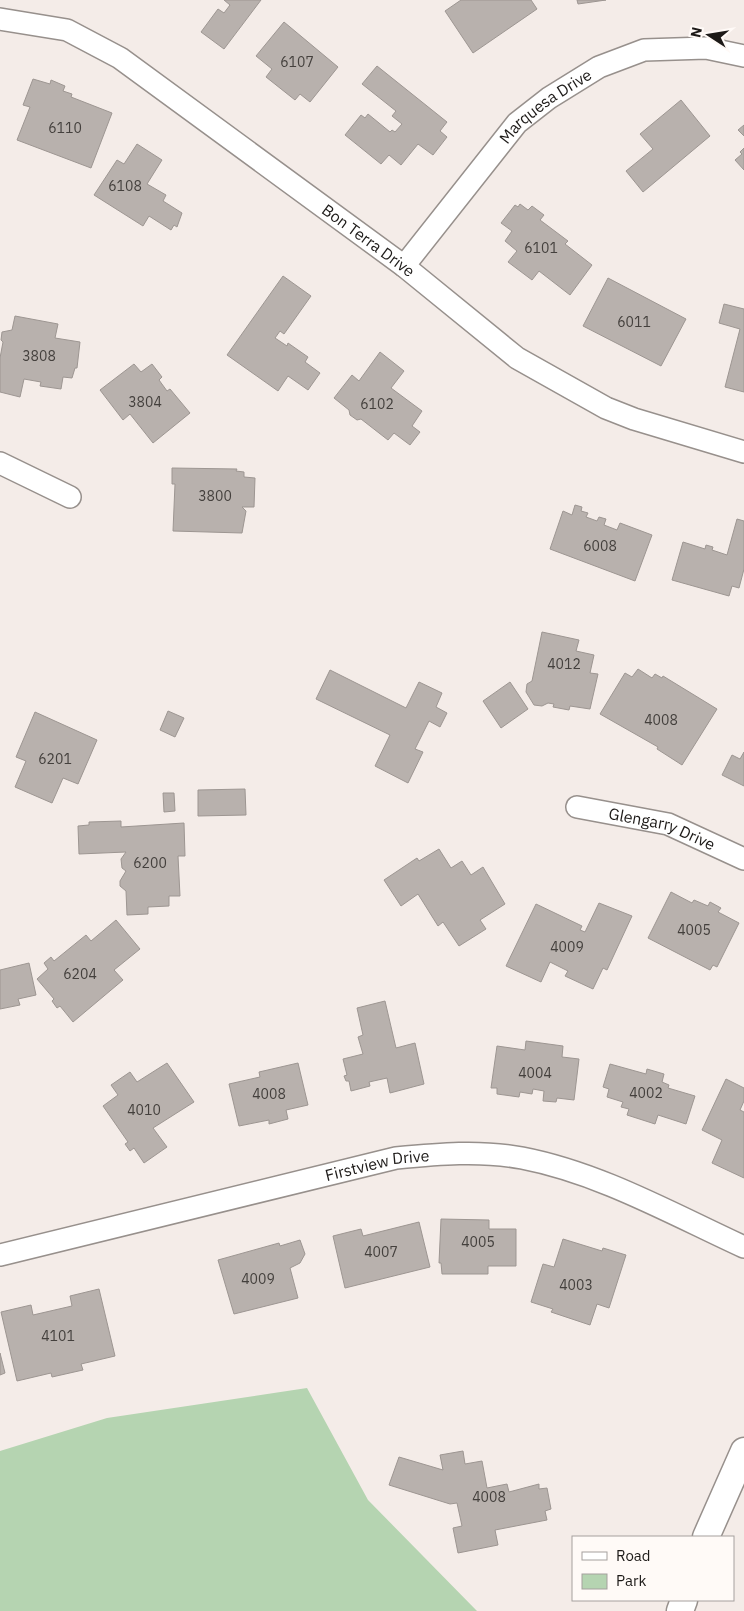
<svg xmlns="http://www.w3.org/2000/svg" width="744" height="1611" font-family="'IBM Plex Sans',sans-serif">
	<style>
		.green { fill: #b5d4b1 }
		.building { fill: #b8b1ad; stroke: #9d9692 }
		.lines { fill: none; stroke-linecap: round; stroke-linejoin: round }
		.minor-casing { stroke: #97908c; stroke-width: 24 }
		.tertiary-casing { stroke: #97908c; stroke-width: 29 }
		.minor { stroke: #fff; stroke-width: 21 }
		.tertiary { stroke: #fff; stroke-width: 26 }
		.labels { text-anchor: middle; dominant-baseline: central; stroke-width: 4; stroke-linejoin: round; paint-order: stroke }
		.number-label { font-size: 14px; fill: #44403d }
		.street-label { font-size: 16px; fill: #1d1a18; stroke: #fffaf7 }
	</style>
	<rect width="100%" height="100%" fill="#f4ece8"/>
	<path class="green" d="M307 1388 368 1500 477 1611H0V1451L107 1418Z"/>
	<path class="building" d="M224 0H261L224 49 201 32 218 9 224 13 230 5Z
		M461 0H531L537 9 473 53 445 11Z
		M577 0H606L578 4Z
		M284 22 338 67 310 102 300 94 295 100 266 77 272 69 256 56Z
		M377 66 447 122 440 131 447 137 433 155 418 144 401 165 389 155 381 164 345 135 361 115 365 118 368 114 390 132 392 130 395 132 402 124 392 116 396 111 362 84Z
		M33 79 50 84 51 80 65 86 63 91 72 94 71 97 112 113 91 168 17 140 30 107 23 105Z
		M681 100 710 136 643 192 626 171 653 149 640 134Z
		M744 125V136L738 130Z
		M137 144 162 160 147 184 166 195 163 201 182 213 177 227 174 225 171 230 149 216 143 226 94 195 117 160 124 164Z
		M744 148V170L735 160 742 154 740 152Z
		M520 204 528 210 532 206 544 215 540 220 568 241 565 244 592 265 570 295 539 271 532 280 508 262 517 251 505 241 512 231 501 223 515 205 518 207Z
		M283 276 311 296 284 334 280 331 275 338 287 346 288 343 308 357 305 362 320 373 308 390 288 376 278 391 227 355Z
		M608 278 686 319 661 366 583 326Z
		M724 304 744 309V392L725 387 740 329 719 323Z
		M15 316 58 324 55 338 80 342 77 368H75L72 378 63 377 61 389 40 386 41 382 24 379 20 397 0 392V358L3 342 1 340 2 332 12 330Z
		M380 352 404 371 391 388 422 411 412 426 420 432 410 445 394 433 388 440 361 419 357 420 350 415 349 410 334 398 352 375 359 381Z
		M134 364 141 372 152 364 162 377 159 380 167 391 170 389 190 413 153 443 130 414 123 420 100 390Z
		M172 468 237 469 236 471 244 472V477L255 478 254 507H242L246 511 242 533 173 531 175 484H172Z
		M575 505 582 507 581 511 588 513 586 517 597 521 599 517 606 519 604 525 617 530 620 523 652 535 635 581 550 549 563 511 572 515Z
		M737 519 744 521V569L739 588 732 586 729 596 672 580 683 542 705 549 706 545 713 547 712 550 727 555Z
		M542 632 579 640 576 651 594 655 590 673 598 674 590 709 570 706 569 710 553 707 554 704 548 703 542 706 534 705 526 692 527 684 532 681Z
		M638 669 652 678 655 674 662 678 663 676 717 709 682 765 657 749 658 747 600 714 625 673 632 677Z
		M330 670 406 708 419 682 442 693 436 707 447 713 440 727 429 721 415 749 423 752 408 783 375 766 390 735 316 699Z
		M510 682 528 709 501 728 483 701Z
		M168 711 184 718 175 737 160 730Z
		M35 712 97 740 78 784 63 778 52 803 15 787 26 761 16 757Z
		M744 752V786L722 775 732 755 740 759Z
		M245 789 246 815 198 816V790Z
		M163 793H174L175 811 164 812Z
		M121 821V827L184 823 185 856H178L180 896H169V906L148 907V914L127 915 126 891 120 886V881L126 871 122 868 121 859 126 852 79 854 78 826 89 825V822Z
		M439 849 451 868 462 861 471 875 483 867 505 904 480 920 486 929 459 946 443 922 438 926 418 894 401 906 384 880 417 858 419 861Z
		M671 892 692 903 694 900 708 906 710 902 721 908 718 912 739 923 717 967 713 965 710 970 648 938Z
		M599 903 632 916 607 970 603 968 593 989 565 976 568 971 550 962 541 982 506 966 536 904 582 926 580 930 585 932Z
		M116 920 140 949 114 970 123 980 73 1022 60 1006 57 1008 52 1001 54 999 37 979 48 969 44 963 51 957 54 961 86 935 91 941Z
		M29 963 36 995 18 999 20 1005 0 1009V970Z
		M385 1001 396 1048 415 1043 424 1084 390 1093 387 1078 369 1082 370 1086 351 1091 349 1081H346L344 1076 347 1075 343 1059 363 1054 358 1037 363 1035 357 1008Z
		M526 1041 563 1046 562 1057 579 1059 574 1100 557 1098 556 1102 543 1101 544 1091 533 1089 532 1094 520 1092 519 1097 497 1094V1088H491L497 1046 525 1050Z
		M167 1063 194 1102 153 1128 167 1147 144 1163 134 1148 130 1151 125 1144 128 1142 103 1106 118 1095 111 1085 130 1072 137 1082Z
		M298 1063 308 1105 286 1110 288 1119 269 1124V1120L239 1126 229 1084 260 1077 259 1072Z
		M610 1064 646 1074 647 1069 664 1074 662 1082 669 1085 668 1088 695 1096 686 1124 658 1115 655 1124 627 1115 629 1109 621 1107 623 1102 607 1097 609 1089 603 1087Z
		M726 1079 744 1088V1101L740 1110 744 1112V1178L712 1163 722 1140 702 1130Z
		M441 1219 489 1220V1229H516V1266H488V1274H442L441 1263H439Z
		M419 1222 430 1267 345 1288 333 1236 361 1229 363 1236Z
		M563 1239 602 1251 603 1248 626 1255 609 1308 597 1304 590 1325 551 1312 553 1309 531 1302 543 1264 554 1267Z
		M300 1240 305 1254 300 1263 290 1268 298 1298 234 1314 218 1260 279 1243 280 1246Z
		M99 1289 115 1356 81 1364 83 1370 52 1377 51 1373 17 1381 1 1312 31 1305 33 1315 72 1306 70 1296Z
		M0 1353 5 1373 0 1375Z
		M463 1451 465 1464 482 1461 487 1488 507 1484 509 1492 539 1484V1489L547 1488 551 1509 545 1511 547 1520 495 1530 498 1545 458 1553 453 1528 462 1526 457 1503 450 1504 389 1485 399 1457 443 1470 440 1455Z"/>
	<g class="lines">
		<g class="minor-casing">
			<g id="minor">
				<path id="s1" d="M0 19 67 30 120 58 404 266 517 358 606 408 634 419 744 452"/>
				<path id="s2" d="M404 266 517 123 549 98 599 67 644 50 706 48 744 56"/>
				<path d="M0 463 70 497"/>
				<path id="s3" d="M577 807 668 824 744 859"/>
				<path id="s4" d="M0 1255 396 1158C438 1154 480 1150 522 1158 600 1173 672 1214 744 1247"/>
			</g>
		</g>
		<g class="tertiary-casing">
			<path id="tertiary" d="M706 1537 744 1451
				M680 1611 684 1600"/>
		</g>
		<use href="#minor" class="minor"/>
		<use href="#tertiary" class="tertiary"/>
	</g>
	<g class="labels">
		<g class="number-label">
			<text x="297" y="62">6107</text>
			<text x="65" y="128">6110</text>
			<text x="125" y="186">6108</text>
			<text x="541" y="248">6101</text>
			<text x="634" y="322">6011</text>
			<text x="39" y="356">3808</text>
			<text x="145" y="402">3804</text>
			<text x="377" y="404">6102</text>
			<text x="215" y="496">3800</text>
			<text x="600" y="546">6008</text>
			<text x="564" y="664">4012</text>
			<text x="661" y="720">4008</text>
			<text x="55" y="759">6201</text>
			<text x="150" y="863">6200</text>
			<text x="694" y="930">4005</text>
			<text x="567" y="947">4009</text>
			<text x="80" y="974">6204</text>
			<text x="535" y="1073">4004</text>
			<text x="646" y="1093">4002</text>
			<text x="269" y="1094">4008</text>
			<text x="144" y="1110">4010</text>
			<text x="478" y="1242">4005</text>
			<text x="381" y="1252">4007</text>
			<text x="258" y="1279">4009</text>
			<text x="576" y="1285">4003</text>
			<text x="58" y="1336">4101</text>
			<text x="489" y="1497">4008</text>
		</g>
		<g class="street-label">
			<text stroke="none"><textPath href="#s2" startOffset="215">Marquesa Drive</textPath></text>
			<text stroke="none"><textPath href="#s1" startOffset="436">Bon Terra Drive</textPath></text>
			<text stroke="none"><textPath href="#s3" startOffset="88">Glengarry Drive</textPath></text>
			<text stroke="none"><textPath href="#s4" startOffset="388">Firstview Drive</textPath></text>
		</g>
	</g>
	<rect x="572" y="1536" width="162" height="65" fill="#fffaf7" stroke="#a5a09e"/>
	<rect x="582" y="1552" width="25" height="8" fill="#ffffff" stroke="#a5a09e"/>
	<text x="616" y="1561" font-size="15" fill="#1d1a18">Road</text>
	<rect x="582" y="1574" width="25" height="15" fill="#b5d4b1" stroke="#a5a09e"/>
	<text x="616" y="1586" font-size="15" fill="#1d1a18">Park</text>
	<g transform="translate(709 35) rotate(282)" stroke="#fffaf7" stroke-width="4" paint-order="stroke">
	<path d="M0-4L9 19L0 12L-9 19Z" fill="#1d1a18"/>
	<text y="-8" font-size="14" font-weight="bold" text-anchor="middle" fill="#1d1a18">N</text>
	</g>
</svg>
